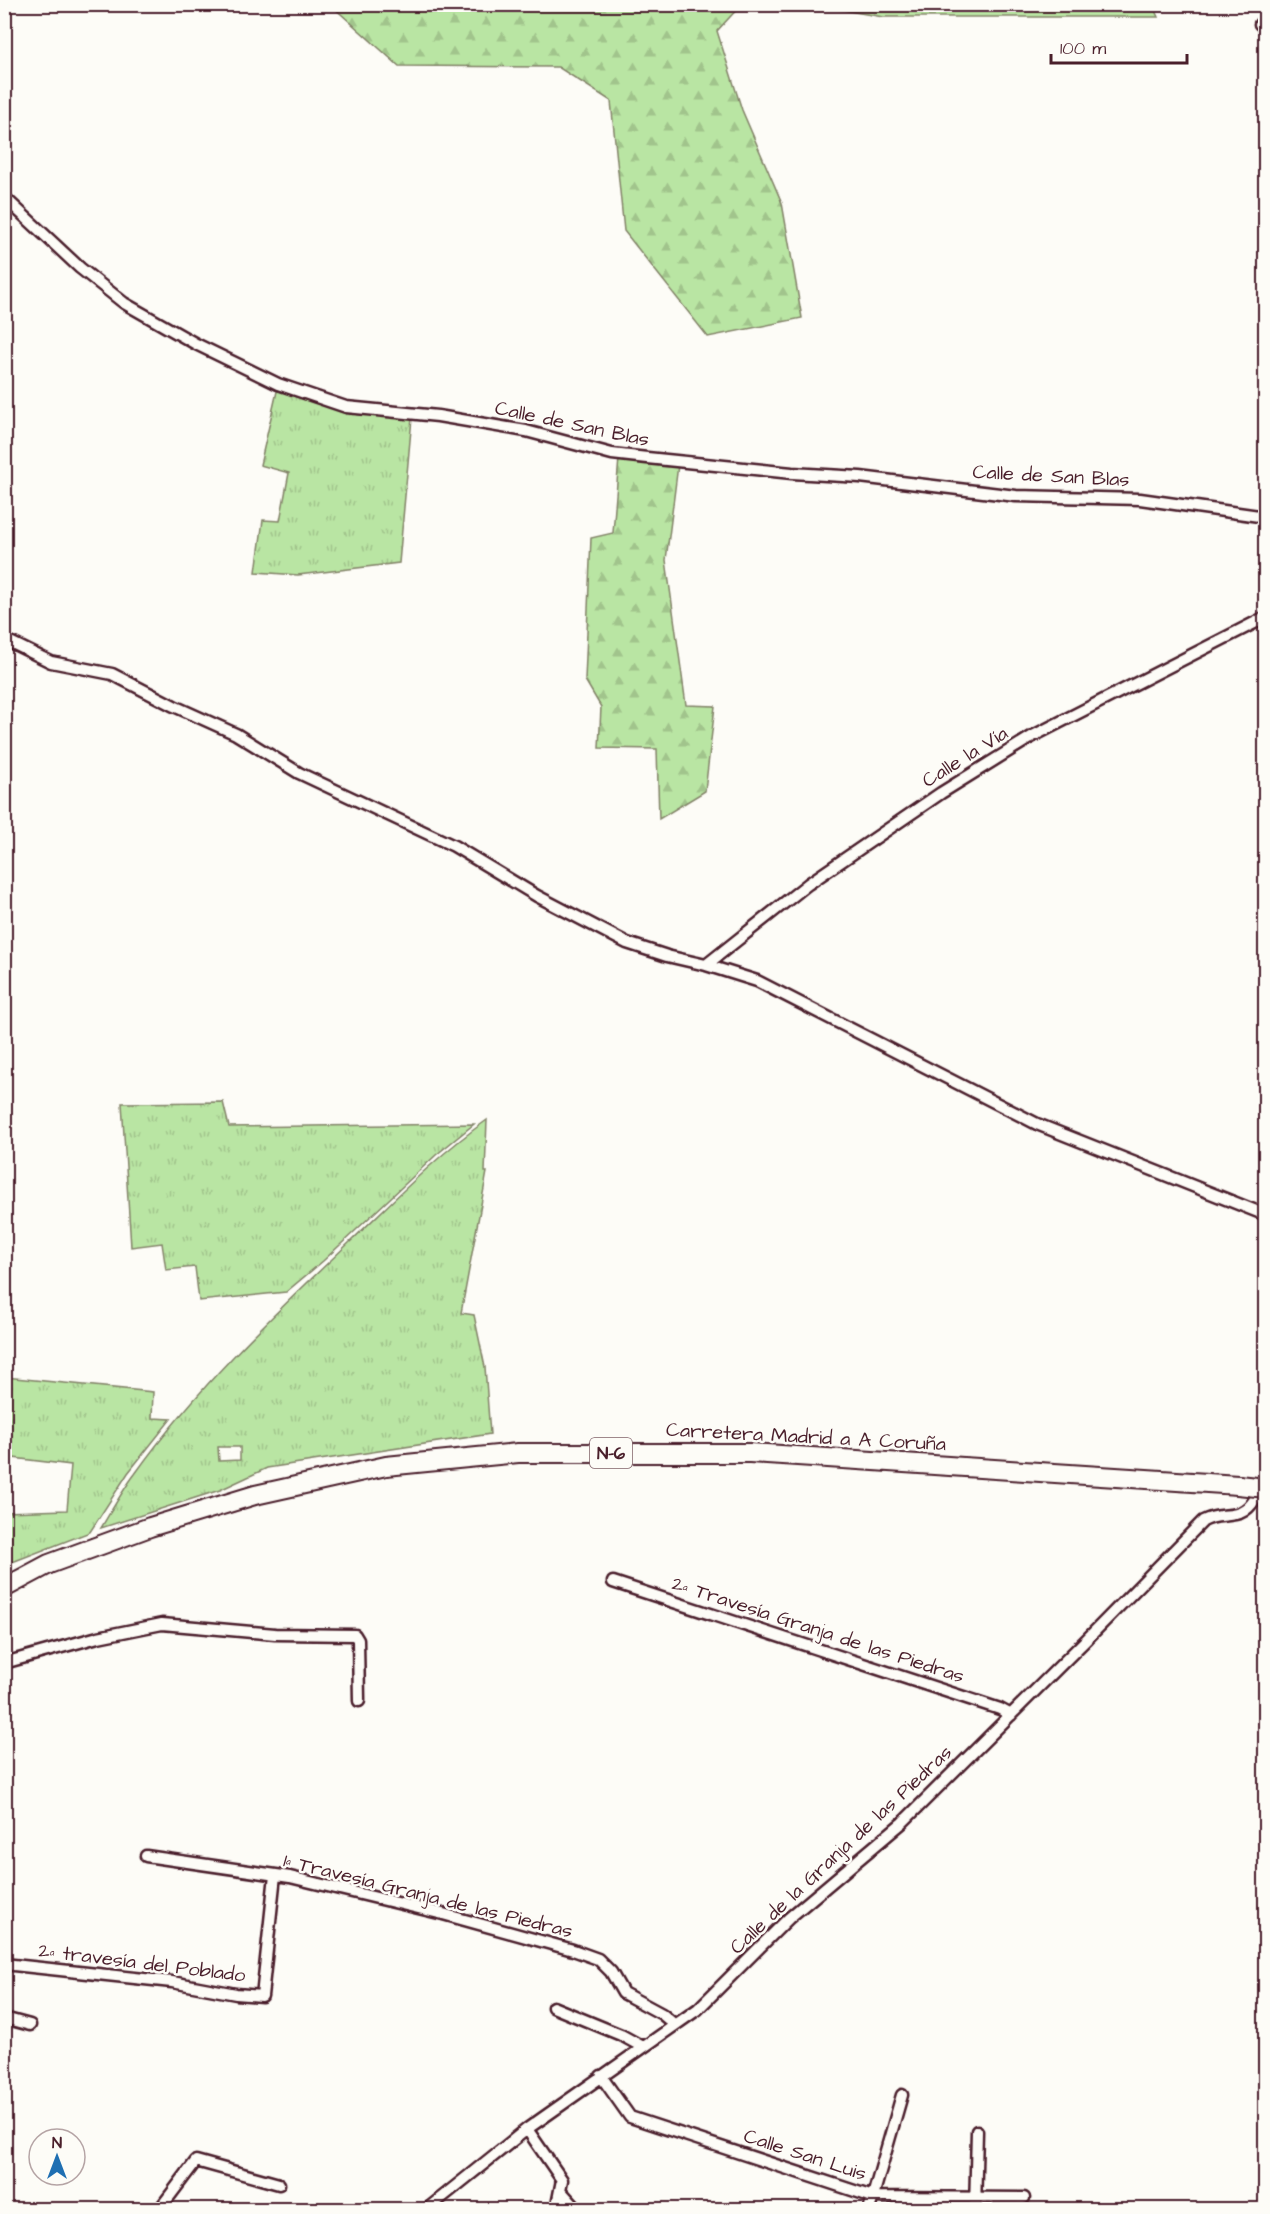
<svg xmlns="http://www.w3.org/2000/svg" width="1270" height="2214" font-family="'Architects Daughter',sans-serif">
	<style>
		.grass { fill: url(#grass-tufts); stroke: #828267; stroke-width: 1.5; fill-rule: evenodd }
		.forest { fill: url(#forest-firs); stroke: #828267; stroke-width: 1.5 }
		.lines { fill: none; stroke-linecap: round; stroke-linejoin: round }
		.street-casing { stroke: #4a1f2b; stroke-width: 15 }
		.highway-casing { stroke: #4a1f2b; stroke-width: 22 }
		.street { stroke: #fdfcf7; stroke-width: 10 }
		.highway { stroke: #fdfcf7; stroke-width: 18 }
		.highway-bridge-casing { stroke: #4a1f2b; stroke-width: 22; stroke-linecap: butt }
		.highway-bridge { stroke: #fdfcf7; stroke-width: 18 }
		.labels { text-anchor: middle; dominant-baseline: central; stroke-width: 5; stroke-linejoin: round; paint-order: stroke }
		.shield { fill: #fdfcf7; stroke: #806168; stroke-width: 1.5 }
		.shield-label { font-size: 18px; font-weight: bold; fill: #4a1f2b }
		.street-label { font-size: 20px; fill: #4a1f2b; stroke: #fdfcf7 }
	</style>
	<defs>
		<pattern id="grass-tufts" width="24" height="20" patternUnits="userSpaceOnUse" patternTransform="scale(1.5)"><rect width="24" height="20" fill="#b9e5a3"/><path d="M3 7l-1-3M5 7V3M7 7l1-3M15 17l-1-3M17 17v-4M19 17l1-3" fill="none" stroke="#a1c48c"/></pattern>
		<pattern id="forest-firs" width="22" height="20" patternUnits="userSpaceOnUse" patternTransform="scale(1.5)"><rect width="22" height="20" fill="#b9e5a3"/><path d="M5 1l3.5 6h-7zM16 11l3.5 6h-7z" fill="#a1c48c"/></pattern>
	</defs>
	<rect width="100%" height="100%" fill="#fdfcf7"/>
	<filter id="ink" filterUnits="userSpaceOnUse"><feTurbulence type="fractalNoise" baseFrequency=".0167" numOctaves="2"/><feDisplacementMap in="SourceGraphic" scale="12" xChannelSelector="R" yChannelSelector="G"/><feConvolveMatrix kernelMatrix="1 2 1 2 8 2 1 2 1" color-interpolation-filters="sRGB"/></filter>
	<g filter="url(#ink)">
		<path class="grass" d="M278 387 412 418 399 563 298 575 256 572 263 520 280 521 289 473 260 465Z
			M223 1102 229 1127 474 1124 436 1155 323 1261 286 1292 199 1301 195 1267 166 1270 162 1243 131 1247 122 1103Z
			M487 1120 485 1172H487L461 1313 474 1315 485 1367 490 1434 267 1468 220 1490 101 1528C112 1510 122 1491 135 1474 197 1387 274 1314 351 1241 395 1199 437 1155 487 1120ZM218 1447H240V1460L219 1461Z
			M5 1377 153 1392 152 1418 171 1419 128 1473 90 1532 15 1561 5 1562V1512L67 1510 71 1465 5 1457Z"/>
		<path class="forest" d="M1152 4 1158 17H883L814 5Z
			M331 5H741L717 31 742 110 782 203 802 318 708 337 624 231 611 101 558 67 399 66Z
			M619 458 678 465 666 560 686 705 715 706 705 791 659 819 657 749 599 748 601 707 585 680 591 538 613 533Z"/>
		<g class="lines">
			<g class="street-casing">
				<path id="street" d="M1260 24H1266
					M4 197 80 268 124 303 196 344 278 384 346 407 438 416 526 431 612 454 647 458 792 473 860 477 1016 496 1140 499 1266 517
					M4 639 51 662 112 674 174 706 236 734 299 773 454 846 537 896 627 943 667 956 706 965 757 981 1037 1124 1266 1215
					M706 965 808 884 941 793 1033 736 1266 617
					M613 1582 1000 1709 1011 1715
					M4 1663 98 1637 162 1624 275 1634 355 1635 358 1640 359 1701
					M146 1856 290 1877 443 1914 573 1950 598 1959 611 1972 623 1993 662 2014 675 2025
					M4 1964 172 1982 236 1994 262 1996 275 1875
					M553 2007 621 2035 643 2047
					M4 2018 30 2025
					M601 2076 630 2117 873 2197 1024 2198
					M527 2129 562 2180 556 2210
					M560 2190 578 2210
					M159 2210 196 2161 279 2184
					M426 2210 527 2129 698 2009 789 1918 902 1823 1087 1639 1203 1521C1216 1514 1223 1517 1236 1514 1254 1510 1258 1491 1266 1477
					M869 2210 902 2095
					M975 2210 977 2131"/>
			</g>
			<g class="highway-casing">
				<path id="highway" d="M4 1588 49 1564 150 1527 255 1495 386 1466 518 1453H750L1238 1485"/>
			</g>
			<use href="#street" class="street"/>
			<use href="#highway" class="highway"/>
			<g class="highway-bridge-casing">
				<path id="highway-bridge" d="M1238 1485 1266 1488"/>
			</g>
			<use href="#highway-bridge" class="highway-bridge"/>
		</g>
	</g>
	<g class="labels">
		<rect class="shield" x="590" y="1438" width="42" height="30" rx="4.5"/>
		<g class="shield-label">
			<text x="611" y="1453">N-6</text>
		</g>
		<g class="street-label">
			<text transform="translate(572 424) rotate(12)">Calle de San Blas</text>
			<text transform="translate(1051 476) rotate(3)">Calle de San Blas</text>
			<text transform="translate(965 757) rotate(-32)">Calle la Vía</text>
			<text transform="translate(806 1437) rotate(3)">Carretera Madrid a A Coruña</text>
			<text transform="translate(818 1630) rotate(18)">2ª Travesía Granja de las Piedras</text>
			<text transform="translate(841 1850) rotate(-43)">Calle de la Granja de las Piedras</text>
			<text transform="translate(428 1896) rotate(14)">1ª Travesía Granja de las Piedras</text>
			<text transform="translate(142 1963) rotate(7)">2ª travesía del Poblado</text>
			<text transform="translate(805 2155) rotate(18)">Calle San Luis</text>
		</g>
	</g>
	<rect width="1270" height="2214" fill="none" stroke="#fdfcf7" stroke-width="24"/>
	<rect x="12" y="12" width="1246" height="2190" fill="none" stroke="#4a1f2b" stroke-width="2" filter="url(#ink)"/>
	<g transform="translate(57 2157)"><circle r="28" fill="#fdfcf7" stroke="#b5a4a5" stroke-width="1.5"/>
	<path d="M0-4.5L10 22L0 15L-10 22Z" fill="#1f6fb2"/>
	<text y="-9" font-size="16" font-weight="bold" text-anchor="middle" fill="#4a1f2b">N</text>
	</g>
	<path d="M1051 54v9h136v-9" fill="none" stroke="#4a1f2b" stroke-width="3"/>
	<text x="1060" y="54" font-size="18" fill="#4a1f2b" stroke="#fdfcf7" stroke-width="4.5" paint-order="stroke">100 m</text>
</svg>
